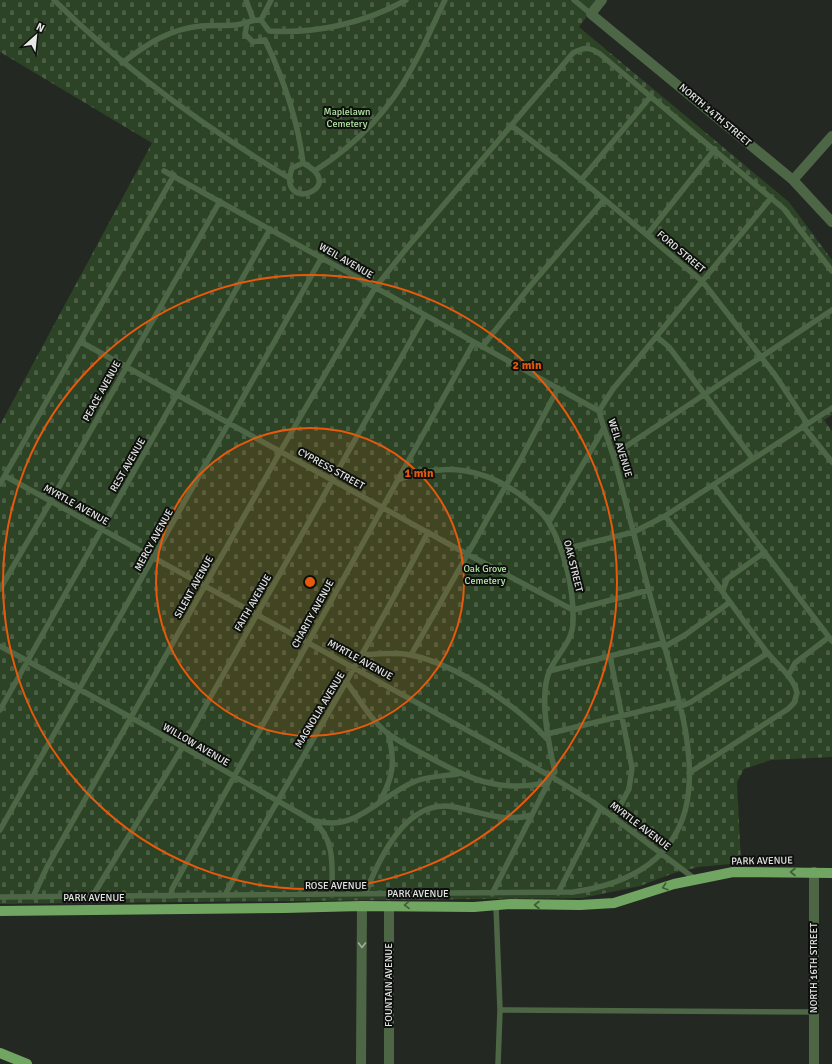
<svg xmlns="http://www.w3.org/2000/svg" width="832" height="1064" font-family="Signika,sans-serif">
	<style>
		.cemetery { fill: url(#cemetery-stones) }
		.lines { fill: none; stroke-linecap: round; stroke-linejoin: round }
		.lane { stroke: #4d6746; stroke-width: 5.5 }
		.street { stroke: #4d6746; stroke-width: 10 }
		.primary { stroke: #71a662; stroke-width: 10 }
		.oneway { stroke: #405b38 }
		.oneway2 { stroke: #a1ae9d }
		.ring { fill: none; stroke: #e8590c; stroke-width: 2 }
		.labels { text-anchor: middle; dominant-baseline: central; stroke-width: 4; stroke-linejoin: round; paint-order: stroke }
		.park-label { font-size: 10px; fill: #b3e5a4; stroke: #0e100e }
		.street-label { font-size: 10px; fill: #e5e8e4; stroke: #0e100e }
		.centre { fill: #e8590c; stroke: #0e100e; stroke-width: 2 }
		.ring-label { font-size: 12px; text-anchor: middle; font-weight: bold; fill: #e8590c; stroke: #0e100e; stroke-width: 4; stroke-linejoin: round; paint-order: stroke }
	</style>
	<defs>
		<pattern id="cemetery-stones" width="16" height="16" patternUnits="userSpaceOnUse"><rect width="16" height="16" fill="#2c4325"/><path d="M2 7V4a2 2 0 0 1 4 0v3zM10 15v-3a2 2 0 0 1 4 0v3z" fill="#4a5e44"/></pattern>
	</defs>
	<rect width="100%" height="100%" fill="#242822"/>
	<path class="cemetery" d="M0 0H599L579 27 789 202 832 260V415L824 420 832 431V757L771 760 744 769 737 782 741 863 699 867 674 873 640 886 582 898 0 904V425L152 143 0 52Z"/>
	<g class="lines">
		<path class="lane" d="M54 0C125 70 203 126 289 178
			M246 0 253 19
			M574 0 591 14
			M261 20 271 0
			M247 24 245 34 253 42 265 40
			M265 40C284 80 298 120 303 163 351 188 276 215 292 168L303 163
			M122 63C147 44 169 29 201 26 213 25 224 26 235 25 245 24 252 19 261 20L269 31C316 34 365 23 406 0
			M512 126 561 163 703 282 775 375 807 423
			M316 170C357 144 390 110 413 66 425 45 434 22 445 0
			M581 180 651 96
			M647 235 715 149
			M657 337 669 347 753 459
			M81 342 467 554 573 610
			M482 347 531 285 604 200
			M599 411 613 389 771 198
			M803 426 832 462
			M613 455 832 310
			M5 476 552 777 593 802 695 879
			M0 484 174 175
			M714 486 832 641
			M665 516C701 560 732 606 766 651 776 664 794 677 797 693L794 703 788 709 689 773
			M549 522 604 428
			M561 550 634 532 665 516 832 408
			M0 589 51 501 220 201
			M723 590 727 579 765 552
			M573 610 649 590
			M0 646 132 718 313 821C336 839 332 868 332 895
			M664 647 685 635 730 602
			M361 655C377 654 395 652 410 655 454 663 518 706 547 739
			M411 655 522 457 558 388
			M610 656 632 768 629 789 614 817
			M549 671 663 643
			M788 676 795 663 829 637
			M347 683C360 700 370 719 387 733 399 742 414 749 427 756 467 778 498 793 545 783L555 772C549 746 538 695 550 670 557 654 573 641 573 622 574 590 565 550 549 523 544 513 534 506 526 499 486 468 445 461 398 480
			M679 707 691 702 768 653
			M0 710 270 229
			M547 734 679 702
			M379 803C393 778 396 762 388 733
			M316 821C358 832 380 795 416 781 430 776 444 776 458 774
			M0 830 322 257
			M558 893 601 808
			M365 894C379 859 406 798 454 807 482 812 504 823 532 815
			M492 894 549 781
			M225 895C291 773 365 656 428 532
			M171 896 172 889 474 342
			M0 897 573 892C623 885 670 865 685 811 699 759 677 692 663 641 646 584 632 526 617 469 612 449 604 431 599 411L164 171
			M33 897 47 867 280 452 375 288 406 249 573 53C584 47 590 47 600 54L784 209 832 271
			M92 897 182 748 425 315
			M496 906 500 1010 498 1064
			M500 1010 814 1012"/>
		<path class="street" d="M602 0 591 14 793 180 832 222
			M793 180 832 136
			M361 1064 362 906
			M389 1064V906
			M814 1064V872"/>
		<path class="primary" d="M0 911 284 908 362 906 474 907 511 904 580 905 614 903 674 884 733 872 832 873
			M0 1053 27 1064"/>
	</g>
	<defs><path id="oneway-chevron" d="M-2-3.5L2.5 0L-2 3.5" fill="none" stroke-width="1.6" stroke-linecap="round" stroke-linejoin="round"/></defs>
	<g class="oneway">
		<use href="#oneway-chevron" transform="translate(793 872) rotate(180)"/>
		<use href="#oneway-chevron" transform="translate(665 887) rotate(162)"/>
		<use href="#oneway-chevron" transform="translate(407 905) rotate(179)"/>
		<use href="#oneway-chevron" transform="translate(537 905) rotate(-180)"/>
	</g>
	<use class="oneway2" href="#oneway-chevron" transform="translate(362 945) rotate(90)"/>
	<circle cx="310" cy="582" r="154" fill="#e8590c" fill-opacity=".12"/>
	<g class="ring">
		<circle cx="310" cy="582" r="154"/>
		<circle cx="310" cy="582" r="307"/>
	</g>
	<g class="labels">
		<g class="park-label">
			<text x="347" y="112">Maplelawn<tspan x="347" dy="12">Cemetery</tspan></text>
			<text x="485" y="569">Oak Grove<tspan x="485" dy="12">Cemetery</tspan></text>
		</g>
		<g class="street-label">
			<text transform="translate(715 115) rotate(40)">NORTH 14TH STREET</text>
			<text transform="translate(681 252) rotate(40)">FORD STREET</text>
			<text transform="translate(346 261) rotate(30)">WEIL AVENUE</text>
			<text transform="translate(102 391) rotate(-61)">PEACE AVENUE</text>
			<text transform="translate(620 448) rotate(73)">WEIL AVENUE</text>
			<text transform="translate(128 465) rotate(-60)">REST AVENUE</text>
			<text transform="translate(331 469) rotate(29)">CYPRESS STREET</text>
			<text transform="translate(76 505) rotate(29)">MYRTLE AVENUE</text>
			<text transform="translate(154 540) rotate(-61)">MERCY AVENUE</text>
			<text transform="translate(573 566) rotate(76)">OAK STREET</text>
			<text transform="translate(194 587) rotate(-61)">SILENT AVENUE</text>
			<text transform="translate(253 603) rotate(-60)">FAITH AVENUE</text>
			<text transform="translate(313 614) rotate(-61)">CHARITY AVENUE</text>
			<text transform="translate(360 660) rotate(29)">MYRTLE AVENUE</text>
			<text transform="translate(320 710) rotate(-59)">MAGNOLIA AVENUE</text>
			<text transform="translate(196 745) rotate(30)">WILLOW AVENUE</text>
			<text transform="translate(640 826) rotate(37)">MYRTLE AVENUE</text>
			<text transform="translate(762 861) rotate(-1)">PARK AVENUE</text>
			<text x="336" y="886">ROSE AVENUE</text>
			<text x="418" y="894">PARK AVENUE</text>
			<text x="94" y="898">PARK AVENUE</text>
			<text transform="translate(814 968) rotate(-90)">NORTH 16TH STREET</text>
			<text transform="translate(389 985) rotate(-90)">FOUNTAIN AVENUE</text>
		</g>
	</g>
	<circle cx="310" cy="582" r="6" class="centre"/>
	<g class="ring-label">
		<text x="527" y="369">2 min</text>
		<text x="419" y="477">1 min</text>
	</g>
	<g transform="translate(36 36) rotate(27)" stroke="#0e100e" stroke-width="3" paint-order="stroke">
	<path d="M0-3L7 15L0 10L-7 15Z" fill="#e5e8e4"/>
	<text y="-6" font-size="11" font-weight="bold" text-anchor="middle" fill="#e5e8e4">N</text>
	</g>
</svg>
